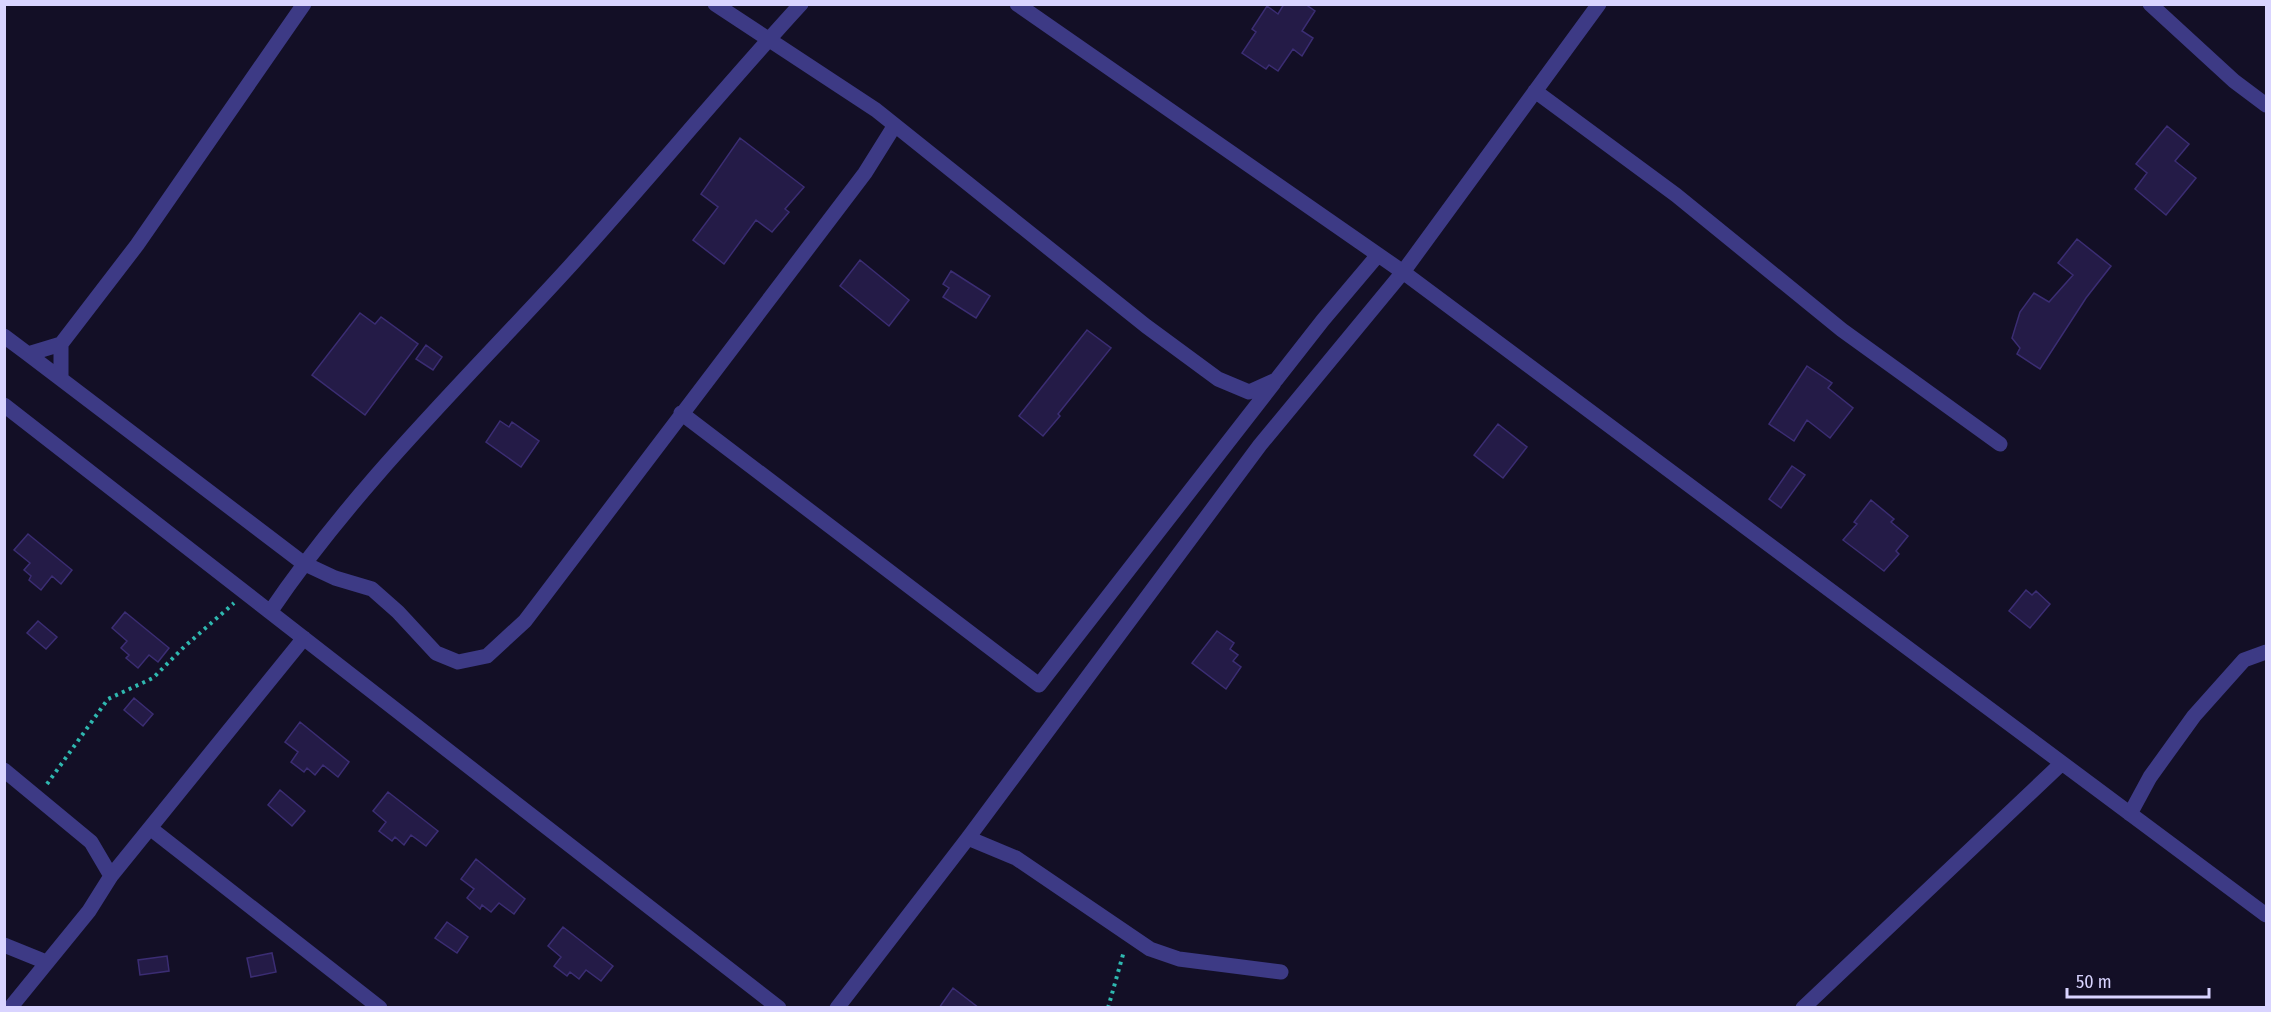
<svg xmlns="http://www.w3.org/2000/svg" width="2271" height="1012" font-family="'Fira Sans Condensed',sans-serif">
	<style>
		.building { fill: #241b47; stroke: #3b2d73; stroke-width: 1.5 }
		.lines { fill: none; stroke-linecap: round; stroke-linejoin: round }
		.path { stroke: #2fb8b0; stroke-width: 4; stroke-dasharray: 3 4.5; stroke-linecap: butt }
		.minor { stroke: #3d3a85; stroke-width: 15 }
	</style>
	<rect width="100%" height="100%" fill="#130f26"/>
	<path class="building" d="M1284 4H1305L1315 11 1302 31 1313 38 1302 56 1293 49 1278 71 1269 65 1266 69 1242 53 1256 32 1252 29 1267 6 1278 14Z
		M2167 126 2189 144 2175 161 2196 178 2166 215 2135 189 2147 173 2136 164Z
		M740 138 804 187 785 209 789 212 772 232 756 220 724 264 693 240 718 207 701 194Z
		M2077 239 2111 266 2086 298 2040 369 2017 354 2020 348 2012 338 2020 312 2034 293 2049 302 2073 275 2058 263Z
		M860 260 909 300 889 326 840 286Z
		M951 271 990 296 976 318 943 297 949 288 943 284Z
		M360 313 375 324 381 317 418 344 365 415 312 375Z
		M1087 330 1111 348 1058 414 1060 416 1043 436 1019 416Z
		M426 345 442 357 433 370 416 359Z
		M1807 366 1832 383 1828 388 1853 408 1830 438 1807 420 1794 441 1769 424Z
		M500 421 509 427 512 422 539 441 521 467 486 442Z
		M1498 424 1527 447 1503 478 1474 455Z
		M1792 466 1805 475 1781 508 1769 499Z
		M1871 500 1894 519 1891 522 1908 536 1896 551 1899 554 1884 571 1843 540 1857 524 1854 522Z
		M28 534 72 570 61 584 52 576 41 590 29 580 31 576 24 570 30 563 14 550Z
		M2026 590 2032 595 2036 591 2050 604 2030 628 2009 611Z
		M125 612 169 648 158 662 149 655 138 668 126 658 129 655 121 648 127 641 112 628Z
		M38 621 57 637 46 649 27 633Z
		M1217 631 1234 643 1230 649 1238 655 1233 661 1241 667 1226 689 1192 663Z
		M134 698 153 714 143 726 124 710Z
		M300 722 349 762 338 777 323 765 315 775 307 768 304 772 291 762 298 752 285 742Z
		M280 790 305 811 292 826 268 805Z
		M388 792 438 831 426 846 411 835 404 845 395 837 392 841 379 831 386 822 373 811Z
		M476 859 525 899 514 914 499 903 491 912 482 905 480 909 467 898 474 889 461 879Z
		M447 922 468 937 457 953 435 938Z
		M563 927 613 966 601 981 586 970 579 979 570 972 567 976 554 966 561 957 548 946Z
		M272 953 276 972 251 977 247 958Z
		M167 956 169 971 140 975 138 960Z
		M953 988 979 1008H939Z"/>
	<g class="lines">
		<path class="path" d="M47 784 108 699 153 678 184 647 234 603
			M1108 1008 1124 951"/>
		<path class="minor" d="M715 4 876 110 1146 326 1218 379 1249 392 1276 380 1323 320 1378 255
			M1017 4 1403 272 2266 915
			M2150 4 2234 81 2266 105
			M1535 91 1676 195 1842 330 2000 444
			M4 336 28 354 61 344 137 245 304 4
			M61 344V378
			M28 354 303 563 335 578 372 589 398 612 436 653 458 662 487 656 525 621 865 173 895 125
			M4 405 779 1008
			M681 413 1039 685 1274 383
			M270 612C356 485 467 379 570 266 648 180 722 90 801 4
			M4 770 91 842 111 876
			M2130 814 2150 777 2194 716 2244 660 2266 652
			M150 828 380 1008
			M968 838 1016 858 1150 949 1179 959 1281 972
			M4 945 46 962
			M10 1008 89 911 111 876 304 638
			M837 1008 968 838 1260 445 1403 272 1599 4
			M1803 1008 2062 763"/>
	</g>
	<rect width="2271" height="1012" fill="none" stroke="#d9d4ff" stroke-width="12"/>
	<path d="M2067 988v9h142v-9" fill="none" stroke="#d9d4ff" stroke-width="3"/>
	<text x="2076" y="988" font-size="18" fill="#d9d4ff" stroke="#130f26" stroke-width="4.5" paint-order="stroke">50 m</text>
</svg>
